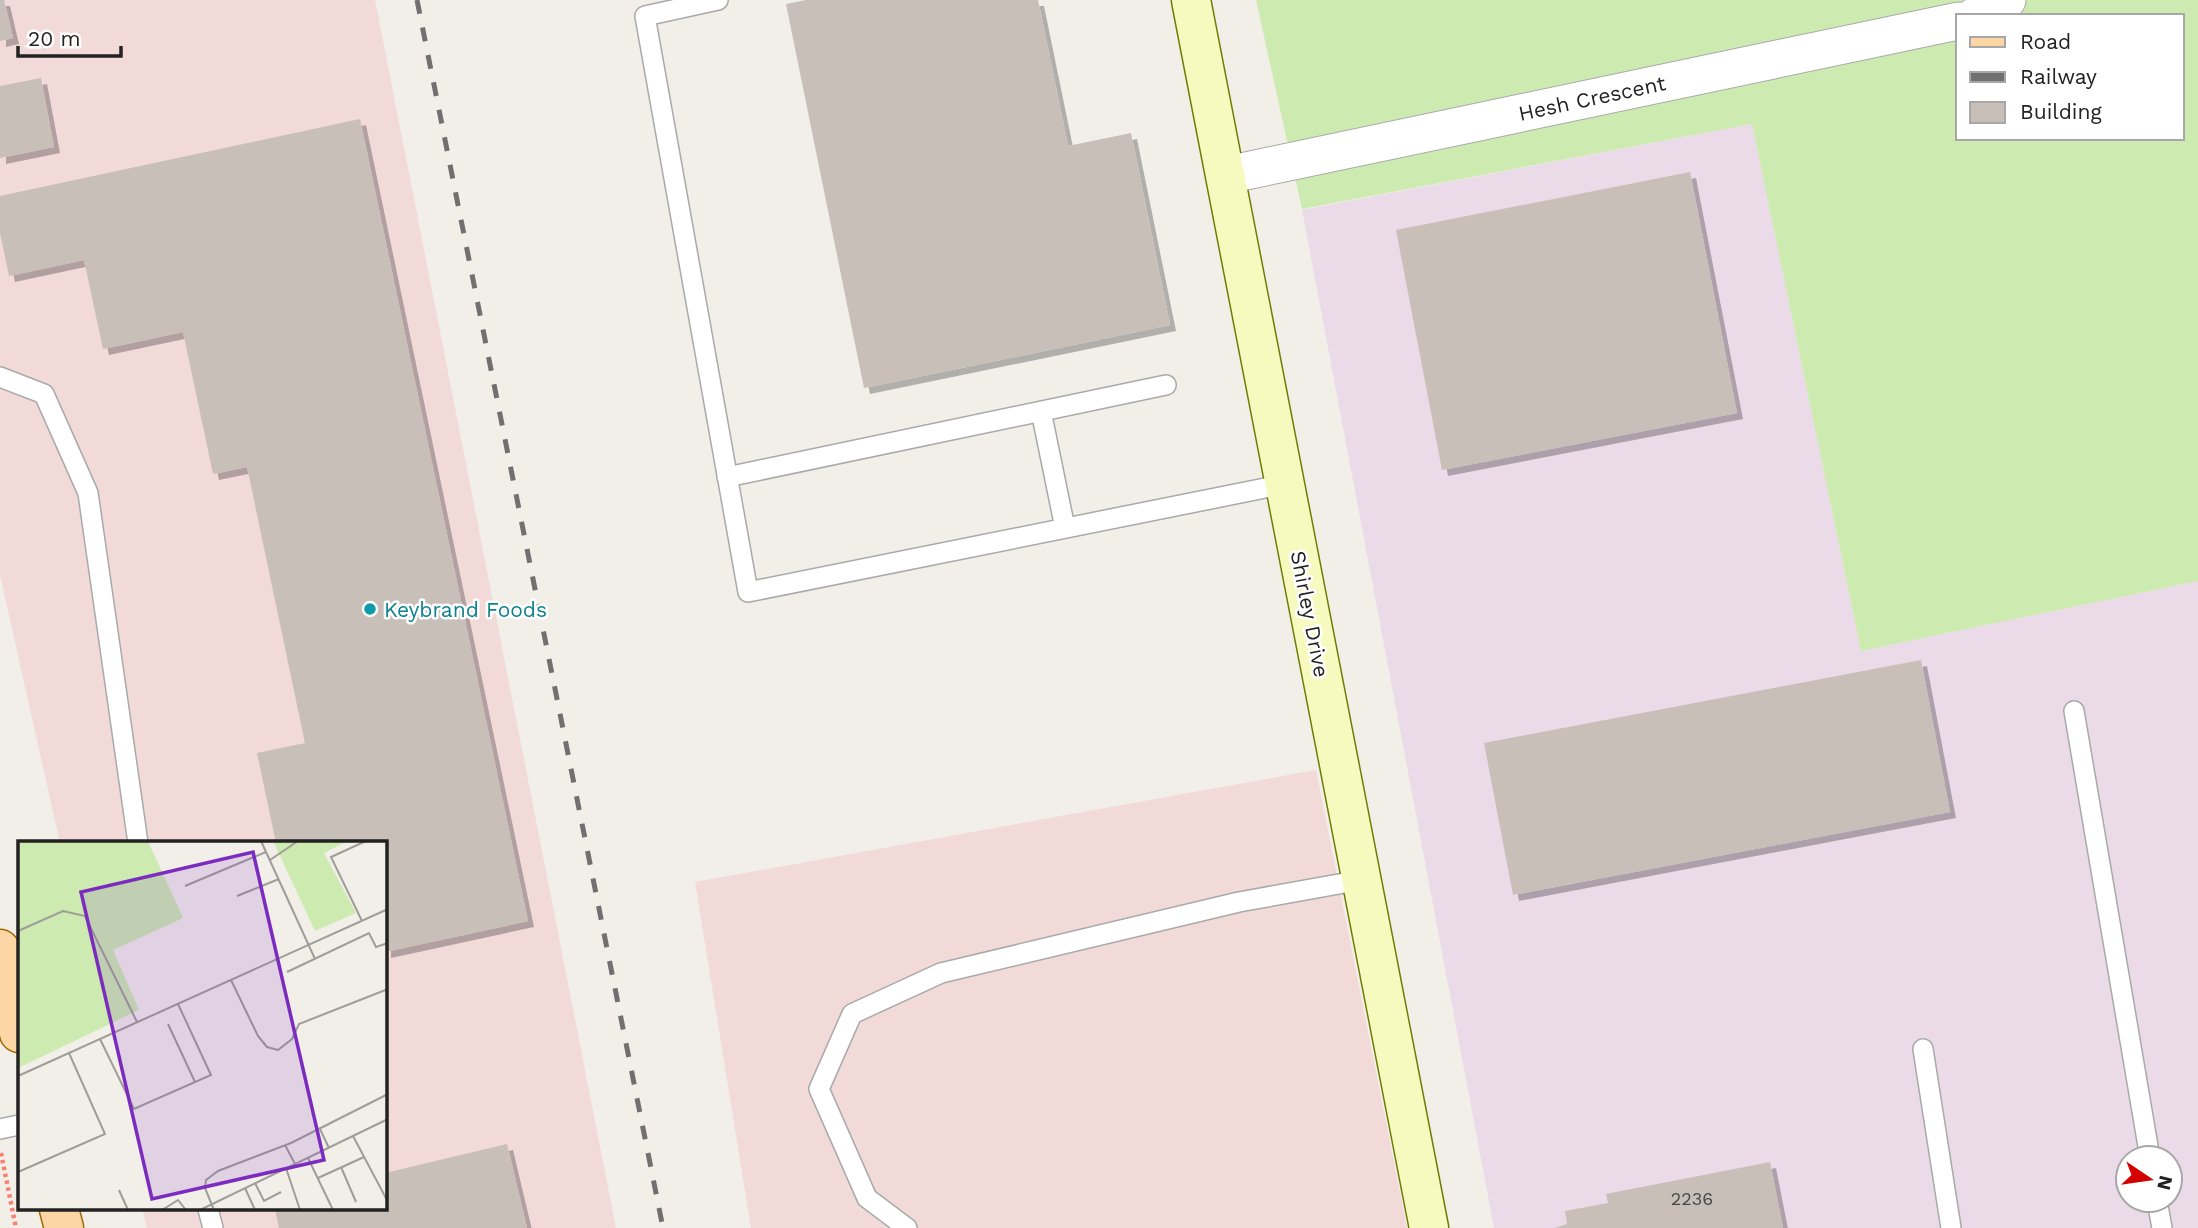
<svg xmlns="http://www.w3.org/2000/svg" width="2198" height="1228" font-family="'Work Sans',sans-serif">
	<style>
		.commercial { fill: #f2dad9 }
		.industrial { fill: #ebdbe8; fill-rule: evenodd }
		.grass { fill: #cdebb0; fill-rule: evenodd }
		.building { fill: #c7bfb8; filter: url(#shadow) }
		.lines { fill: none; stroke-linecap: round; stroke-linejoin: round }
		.lane-casing { stroke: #a9a9a9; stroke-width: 22 }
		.street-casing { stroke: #a9a9a9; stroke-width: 39 }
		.secondary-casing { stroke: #707d05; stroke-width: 41 }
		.primary-casing { stroke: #a06b00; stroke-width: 41 }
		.path { stroke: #fa8072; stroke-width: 4.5; stroke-dasharray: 3.5 3.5; stroke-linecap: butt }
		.lane { stroke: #fff; stroke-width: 19 }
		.street { stroke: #fff; stroke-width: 37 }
		.secondary { stroke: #f7fabf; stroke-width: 38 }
		.primary { stroke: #fcd6a4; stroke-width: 38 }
		.rail { stroke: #707070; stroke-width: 5; stroke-dasharray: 14 14; stroke-linecap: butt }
		.culture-dot { fill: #0f9aa8; stroke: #fff; stroke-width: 2.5 }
		.labels { text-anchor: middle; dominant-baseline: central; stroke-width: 5; stroke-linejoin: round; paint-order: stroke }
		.number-label { font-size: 18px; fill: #4b4948 }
		.street-label { font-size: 21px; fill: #222; stroke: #fff }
		.culture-label { font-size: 21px; fill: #0d838f; stroke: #fff; text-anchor: start }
		.inset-road { fill: none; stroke: #9f9d99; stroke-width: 2 }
		.view { fill: #7b2cbf; fill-opacity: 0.15; stroke: #7b2cbf; stroke-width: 3.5 }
		.inset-edge { fill: none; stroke: #222; stroke-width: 3.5 }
	</style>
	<defs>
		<filter id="shadow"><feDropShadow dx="6" dy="6" stdDeviation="0" flood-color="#0004"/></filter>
	</defs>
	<rect width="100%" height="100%" fill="#f2efe9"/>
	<path class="commercial" d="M0 0H375L616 1228H147L142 1209H385V843H60L0 575Z
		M1316 770 1407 1228H751L695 882Z"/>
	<path class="industrial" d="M1752 124 1861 651 2198 581V1228H1494L1302 210ZM2128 1158H2170V1200H2128Z"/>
	<path class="grass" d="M1256 0H2198V581L1861 651 1752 124 1302 209ZM1958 16H2182V138H1958Z"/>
	<path class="building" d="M0 0H4L13 38 0 41Z
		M806 0H1038L1068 146 1131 133 1170 325 864 388 786 4Z
		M41 78 54 147 0 158V86Z
		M360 119 528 921 385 952V843H276L257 753 305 743 247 467 213 474 183 332 103 349 84 260 9 276 0 233V196Z
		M1690 172 1737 413 1442 470 1396 230Z
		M1921 660 1950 812 1513 895 1484 743Z
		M507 1144 527 1228H279L275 1209H385V1173Z
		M1770 1162 1783 1228H1555L1567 1224 1565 1211 1608 1203 1606 1194Z"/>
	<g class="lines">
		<g class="lane-casing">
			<path id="lane" d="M718 0 645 16 748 592 1285 484
				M0 377 44 394 88 493 138 843
				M1041 411 1065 528
				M727 477 1166 385
				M2074 711 2150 1158
				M1923 1049 1951 1228
				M0 1129 19 1125
				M2157 1200 2162 1228
				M208 1209 213 1228
				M907 1228 867 1198 819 1089 852 1014 941 973 1239 902 1361 880"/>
		</g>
		<g class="street-casing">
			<path id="street" d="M1975 16 1997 7 2007 0
				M1227 175 1958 21"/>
		</g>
		<g class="secondary-casing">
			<path id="secondary" d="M1191 0 1429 1228"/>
		</g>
		<g class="primary-casing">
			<path id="primary" d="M0 949 19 1033
				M59 1209 64 1228"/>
		</g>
		<path class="path" d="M1 1153 16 1228"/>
		<use href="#lane" class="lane"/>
		<use href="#street" class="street"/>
		<use href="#secondary" class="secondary"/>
		<use href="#primary" class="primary"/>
		<path class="rail" d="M417 0 663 1228"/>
	</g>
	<circle class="culture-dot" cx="370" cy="609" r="7"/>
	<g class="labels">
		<g class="number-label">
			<text x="1692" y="1198">2236</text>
		</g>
		<g class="street-label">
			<text transform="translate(1592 98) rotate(-12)">Hesh Crescent</text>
			<text transform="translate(1310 614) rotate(79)">Shirley Drive</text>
		</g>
		<g class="culture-label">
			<text x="384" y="609">Keybrand Foods</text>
		</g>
	</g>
	<g transform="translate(18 841)">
		<rect width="369" height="369" fill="#f2efe9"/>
		<path d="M0 0H130L165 77 95 109 121 169 0 227ZM255 0H330L306 12 338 72 297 90Z" fill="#cdebb0"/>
		<path class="inset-road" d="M243 0 297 118M252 19 280 0M167 45 248 11M219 55 261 38M344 80 313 16 348 0M0 90 45 70 67 75 119 181M269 131 351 92 358 106 370 102M213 139 240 195 249 206 260 209 274 198 281 183 370 148M150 183 177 241M82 198 116 268 193 234 160 163M0 235 370 68M302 288 311 307M335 295 370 361M267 304 277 323M290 317 315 369M323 326 338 361M268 327 282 369M0 331 87 293 51 212M300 337 346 316M237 342 246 360 263 351M227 347 237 369M101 349 110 369M144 369 160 359 168 369M182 369 370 278M196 369 187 347 188 339 200 330 273 302 370 253"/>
		<path class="view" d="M235 11 306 319 134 358 63 51Z"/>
		<rect width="369" height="369" class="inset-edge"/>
	</g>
	<rect x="1956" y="14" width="228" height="126" fill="#ffffff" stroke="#a7a7a7" stroke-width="2"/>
	<rect x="1970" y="37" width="35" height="10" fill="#fcd6a4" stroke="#a7a7a7" stroke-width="2"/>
	<text x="2020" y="49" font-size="21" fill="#222222">Road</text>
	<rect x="1970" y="72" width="35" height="10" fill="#707070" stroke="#a7a7a7" stroke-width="2"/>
	<text x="2020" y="84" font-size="21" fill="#222222">Railway</text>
	<rect x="1970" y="102" width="35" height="21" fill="#c7bfb8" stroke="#a7a7a7" stroke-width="2"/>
	<text x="2020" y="119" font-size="21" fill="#222222">Building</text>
	<g transform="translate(2149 1179) rotate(103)"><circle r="33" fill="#ffffff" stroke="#a7a7a7" stroke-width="2"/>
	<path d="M0-5L12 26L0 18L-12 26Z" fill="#d40000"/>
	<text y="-10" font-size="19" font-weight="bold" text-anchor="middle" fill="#222222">N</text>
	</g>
	<path d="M18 46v10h103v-10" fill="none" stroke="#222222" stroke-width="3.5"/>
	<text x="28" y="46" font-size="21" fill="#222222" stroke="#ffffff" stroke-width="5" paint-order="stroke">20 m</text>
</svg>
